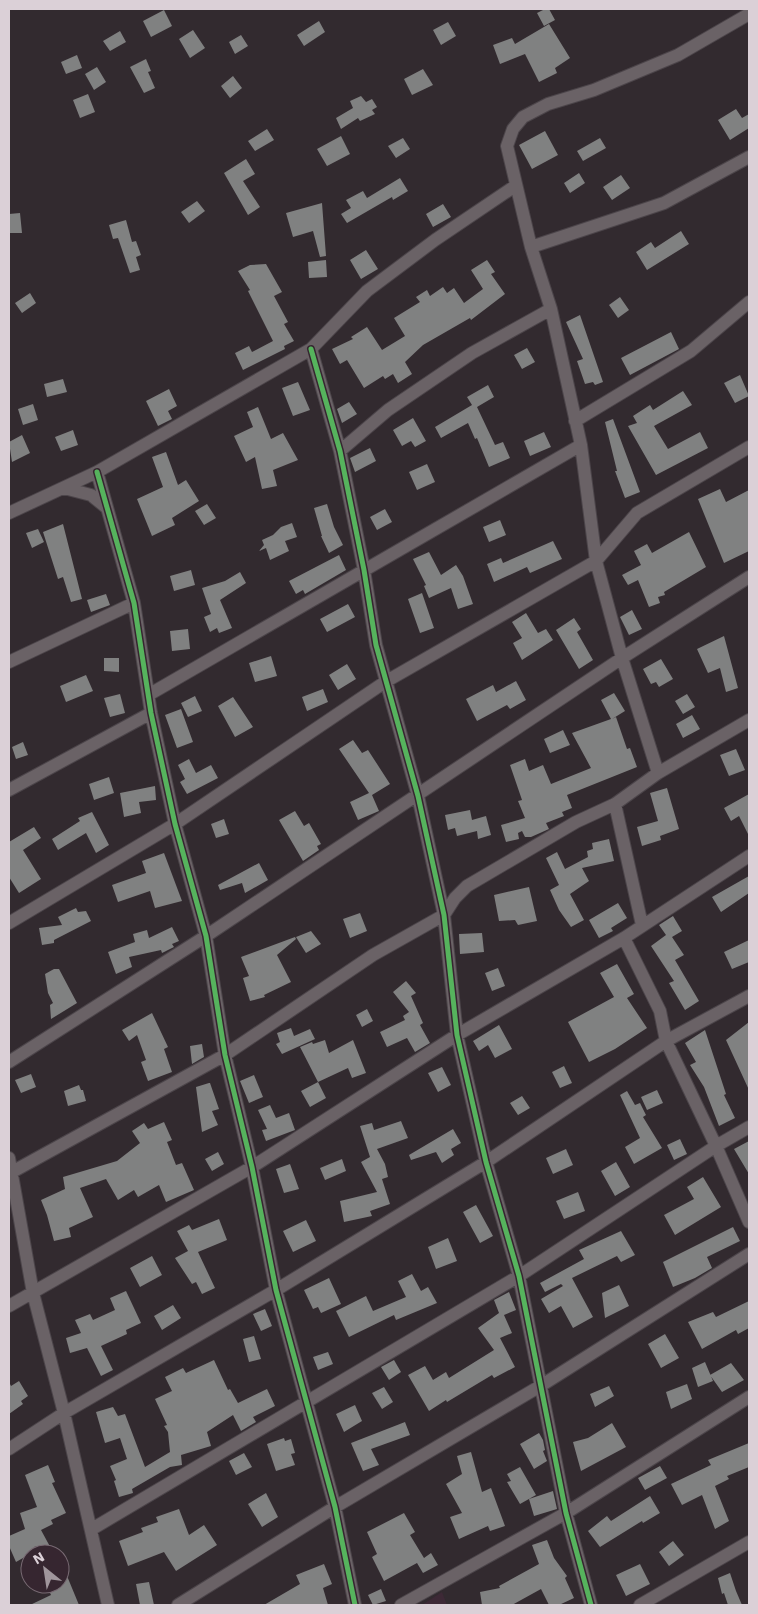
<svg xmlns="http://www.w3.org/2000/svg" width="758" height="1614" font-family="'Work Sans',sans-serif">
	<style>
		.built { fill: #3d2936 }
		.building { fill: #808181 }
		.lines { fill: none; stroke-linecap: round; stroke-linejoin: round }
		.street-casing { stroke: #4c454a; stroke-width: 14 }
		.street { stroke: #6a6266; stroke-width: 12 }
		.cycleway-casing { stroke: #362630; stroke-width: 8 }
		.cycleway { stroke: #56b35d; stroke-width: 5 }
	</style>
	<rect width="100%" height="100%" fill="#322a2f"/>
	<path class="built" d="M442 1592 447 1605H422Z"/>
	<path class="building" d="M545 9H549L555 20 544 26 537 13Z
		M164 10 172 26 151 37 143 21Z
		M319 21 325 32 304 46 297 35Z
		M448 22 456 36 441 45 433 30Z
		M549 24 570 58 555 68 557 73 539 82 525 54 500 64 493 45 512 38 515 44Z
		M193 30 205 48 190 58 179 39Z
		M120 31 126 42 110 51 103 41Z
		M241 35 248 46 235 54 229 42Z
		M77 55 82 68 66 74 61 62Z
		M146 59 151 71 148 72 155 88 144 93 130 67Z
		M97 67 106 82 94 90 85 74Z
		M423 69 433 85 412 95 404 79Z
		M233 76 242 88 230 98 221 86Z
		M88 94 95 112 80 118 73 100Z
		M361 96 366 102 372 99 377 107 372 110 375 114 360 121 358 118 341 129 336 118 353 108 350 101Z
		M736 109 742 118 749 114V128L730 140 718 120Z
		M267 129 274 140 255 151 248 141Z
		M545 131 558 155 532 169 519 145Z
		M341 136 350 154 327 166 317 149Z
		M403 138 410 149 396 158 388 146Z
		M600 138 606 148 583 161 577 151Z
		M246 159 255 174 243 181 260 207 248 215 224 173Z
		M579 173 585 183 570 193 564 183Z
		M621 175 630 188 612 200 603 187Z
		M400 178 408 191 393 200 392 197 347 223 341 214 351 208 346 200 363 191 367 198Z
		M197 201 205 211 189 223 181 212Z
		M322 203 326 256 320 257 313 231 293 237 286 213Z
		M443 204 451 217 433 227 426 214Z
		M20 213 22 233H9V214Z
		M126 220 132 242 136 241 141 255 136 257 140 270 130 273 118 238 113 239 109 225Z
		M681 231 689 244 647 270 636 252 651 242 655 248Z
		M366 250 378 269 361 279 350 260Z
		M326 260 327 277 309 278 308 262Z
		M487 260 495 272 491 274 505 294 471 320 470 318 423 345 405 362 412 374 398 383 393 374 385 379 383 376 364 388 347 360 340 364 332 349 353 339 351 337 367 327 382 350 405 336 394 318 420 302 416 297 427 290 430 296 443 287 447 293 454 288 464 303 483 289 471 270Z
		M266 264 282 292 274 296 288 322 284 324 294 341 284 346 285 349 243 370 235 353 249 346 252 352 273 341 248 291 250 290 238 271 250 265Z
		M30 293 36 303 22 313 15 303Z
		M620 297 629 310 618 318 609 305Z
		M580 315 603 382 595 385 593 382 585 384 577 361 583 359 566 322Z
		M671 332 679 349 630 375 621 358Z
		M527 348 535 362 522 369 514 355Z
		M740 375 749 396 735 403 724 383Z
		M63 379 67 392 47 397 44 384Z
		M298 382 310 410 293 416 282 388Z
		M488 385 494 397 477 407 495 445 503 442 510 458 489 467 477 438 475 439 468 423 441 438 435 427 472 405 467 397Z
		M169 389 177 406 168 411 172 419 158 426 146 401Z
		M683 391 692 405 654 426 668 449 700 432 708 448 656 475 628 426 637 423 633 416 650 405 653 410Z
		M349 402 357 414 342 423 337 409Z
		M33 404 38 420 23 425 18 409Z
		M258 407 271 439 283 433 298 460 273 470 277 486 262 489 255 457 246 462 234 436 253 427 247 412Z
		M413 418 426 441 415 447 411 441 402 446 393 430Z
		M613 419 640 492 625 498 615 471H617L605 422Z
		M73 430 78 445 61 451 55 437Z
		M544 432 551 447 530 456 524 441Z
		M22 435 30 453 12 462 9 442Z
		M370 448 376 461 355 472 350 458Z
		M166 452 178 485 186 480 199 501 172 518 175 525 152 536 137 499 163 487 152 457Z
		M427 464 435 482 417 490 409 472Z
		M720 489 726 502 749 490V551L724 563 698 499Z
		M207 504 216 518 204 525 195 511Z
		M327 504 334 527 343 545 329 553 321 536H322L314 508Z
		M385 509 392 522 377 530 370 517Z
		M500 520 506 535 489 542 483 527Z
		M292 523 297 537 285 541 289 551 270 560 266 548 259 551 264 545 262 540 273 535 281 527Z
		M63 524 82 599 71 602 63 577 58 579 43 532Z
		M38 529 44 542 32 548 26 533Z
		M689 532 706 567 664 592 665 595 658 597 660 603 649 607 638 580 628 585 622 575 641 565 634 551 647 544 652 553Z
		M553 541 562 559 530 573 527 567 494 582 487 564 501 558 503 563Z
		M429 552 441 575 456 565 463 576 473 604 458 609 451 588 429 598 424 586 426 585 413 559Z
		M339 555 346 570 305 594 303 590 296 594 289 581Z
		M191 570 195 585 174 591 170 576Z
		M240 572 246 583 220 600 232 628 219 633 217 628 210 632 204 617 211 614 202 588 225 581Z
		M422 593 434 628 420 633 408 599Z
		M106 594 110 605 91 612 87 600Z
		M348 604 355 617 327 632 320 619Z
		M632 610 642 629 629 635 620 617Z
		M526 613 538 633 546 629 553 640 522 660 513 643 522 638 512 622Z
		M574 618 581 629 577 632 593 660 579 669 556 630Z
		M188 629 190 649 172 651 170 631Z
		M724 636 738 688 726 692 720 668 708 673 697 649Z
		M271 656 277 676 255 682 249 663Z
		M104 658H119V672L104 671Z
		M661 659 673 679 659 687 656 682 651 684 643 669Z
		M347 664 356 679 338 690 329 675Z
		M86 675 93 691 66 702 60 686Z
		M516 681 526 700 510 709 507 705 477 721 466 699 493 685 496 692Z
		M323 689 328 702 307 711 302 697Z
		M614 693 625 711 612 719 616 717 627 749 630 748 637 767 567 795 572 808 562 812 564 816 546 823 549 829 531 837H525L522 831 518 833 519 839 506 842 501 825 525 818 518 801 522 800 510 765 525 759 529 771 543 765 551 784 591 768 572 733 611 719 601 700Z
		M120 694 125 713 110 717 104 698Z
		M687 694 695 707 683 714 675 701Z
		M195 696 202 711 188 717 181 703Z
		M233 697 253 727 235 737 218 706Z
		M181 709 193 742 177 748 165 715Z
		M692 715 700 729 683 738 676 724Z
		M563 730 570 745 550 753 544 739Z
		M353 740 362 753 368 750 390 784 372 795 379 811 358 820 350 802 369 793 339 749Z
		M23 742 28 755 16 759 12 747Z
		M736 749 745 770 729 776 720 755Z
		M189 759 196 773 211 765 218 778 187 794 180 782 185 779 178 765Z
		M109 777 114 793 94 800 89 784Z
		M155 786 156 800 139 802 141 813 124 817 120 793Z
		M667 788 679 829 660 836 661 840 642 846 637 827 658 821 650 793Z
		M749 794V836L739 816 731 821 724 808Z
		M470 810 472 820 486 816 491 835 478 839 477 831 457 836 455 828 448 830 445 815Z
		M295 811 304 826 309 823 321 844 317 846 319 850 303 861 279 820Z
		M92 812 109 845 96 853 86 833 58 850 52 839 80 821 78 818Z
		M224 819 229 834 216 838 211 824Z
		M34 827 41 838 23 850 41 879 19 893 9 877V842Z
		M609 839 614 861 582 868 589 881 570 894 584 920 571 927 559 910 550 890 559 885 546 858 557 852 565 869 588 857 587 851 593 849 592 843Z
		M164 853 182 901 155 908 150 891 118 902 112 885 146 873 142 861Z
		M259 863 268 880 245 893 242 883 220 890 218 885Z
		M749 876V893L721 912 712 897Z
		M529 887 537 921 518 925 515 920 499 921 494 895Z
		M618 903 627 918 611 928 613 931 599 938 589 920Z
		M76 908 78 912 86 911 91 921 54 940V943L42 945 39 928 62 925 58 917Z
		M360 913 367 931 350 938 343 919Z
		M673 916 682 931 672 937 684 955 675 960 699 1001 685 1010 669 983 674 981 651 946 666 935 659 925Z
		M172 927 179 941 172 944 174 947 162 953 161 950 129 957 132 967 116 974 108 952 135 942 133 934 147 930 149 938Z
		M311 931 321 944 306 953 296 937Z
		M482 933 484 952 460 954 459 934Z
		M295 937 296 939 277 955 291 982 264 995 265 997 250 1001 243 978 249 976 241 957Z
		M749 940V962L732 969 724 952Z
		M617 964 634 994 627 998 647 1028 615 1049 589 1062 568 1022 614 997 600 973Z
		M498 968 505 986 492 991 485 973Z
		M54 969H59L77 1003 51 1019 50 1005 53 1003 48 993 45 974Z
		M406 981 416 993 411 996 423 1023 420 1025 430 1043 415 1052 407 1038 387 1047 380 1032 405 1020 403 1016 409 1012 393 992Z
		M367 1009 373 1021 362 1027 356 1015Z
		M152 1013 168 1047 164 1049 172 1072 148 1081 141 1062 146 1060 137 1035 129 1041 122 1030Z
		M749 1022V1090L726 1040Z
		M499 1025 512 1049 495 1058 488 1045 479 1051 473 1041Z
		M291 1028 294 1036 310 1029 315 1039 282 1054 276 1044 280 1042 277 1033Z
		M705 1030 726 1094 724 1095 735 1118 719 1126 704 1087 690 1065 696 1062 685 1043Z
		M325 1040 329 1053 353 1040 366 1073 352 1078 348 1068 318 1082 326 1098 310 1107 301 1091 318 1082 300 1047 312 1042 313 1044Z
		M202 1044 204 1057 192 1064 190 1046Z
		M564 1066 572 1083 560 1088 552 1072Z
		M442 1067 451 1085 438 1092 428 1073Z
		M31 1074 36 1087 21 1093 15 1080Z
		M254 1075 263 1097 249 1103 240 1081Z
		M209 1083H210L219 1109 212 1111 218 1125 202 1132 196 1087Z
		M79 1085 81 1090H83L86 1101 68 1106 64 1091Z
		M657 1090 663 1103 647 1110 641 1097Z
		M627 1091 635 1105 640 1103 646 1115 643 1117 662 1148 634 1164 625 1147 640 1138 620 1095Z
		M522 1096 530 1108 518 1115 510 1103Z
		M270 1105 276 1118 289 1113 295 1130 266 1141 262 1130 267 1129 258 1110Z
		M401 1121 408 1138 377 1149 385 1164 388 1177 382 1179 390 1204 370 1211 372 1216 344 1222 340 1201 377 1192 361 1162 370 1157 360 1126 372 1123 374 1130Z
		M164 1122 172 1140 167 1142 176 1165 182 1163 194 1190 166 1202 159 1185 138 1197 134 1190 118 1200 106 1179 80 1188 93 1217 69 1228 71 1237 54 1241 47 1215 41 1200 65 1189 63 1177 117 1161 140 1143 132 1131 144 1123 148 1129Z
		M453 1129 461 1143 451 1149 454 1155 442 1163 436 1152 411 1160 409 1155Z
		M680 1139 687 1154 674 1160 667 1145Z
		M749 1141V1174L734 1149Z
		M566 1149 573 1165 553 1174 546 1158Z
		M218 1152 224 1164 212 1171 205 1159Z
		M342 1159 346 1171 325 1180 320 1168Z
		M616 1162 630 1187 615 1196 601 1171Z
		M290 1164 299 1189 284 1193 276 1169Z
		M703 1177 721 1207 675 1235 664 1215 694 1199 687 1187Z
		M578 1192 585 1211 564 1219 556 1201Z
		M476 1205 493 1236 480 1243 463 1212Z
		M219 1219 227 1240 198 1252 215 1288 202 1294 196 1282 192 1284 175 1258 188 1251 177 1231 189 1225 192 1230Z
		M306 1220 316 1241 293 1252 283 1231Z
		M733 1227 740 1241 707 1257 712 1268 695 1278 673 1287 663 1262Z
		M621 1231 635 1255 621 1262 617 1256 572 1278 593 1317 573 1328 561 1306 549 1313 541 1299 563 1286 561 1284 545 1292 540 1283 584 1259 579 1250Z
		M448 1238 457 1261 436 1269 428 1247Z
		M152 1256 162 1275 140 1287 130 1268Z
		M412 1274 421 1291 428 1287 437 1303 396 1320 394 1315 349 1337 336 1311 366 1296 373 1311 406 1297 398 1281Z
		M329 1278 341 1304 321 1313 318 1307 313 1309 304 1290Z
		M619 1285 629 1306 605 1318 602 1293Z
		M126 1291 141 1323 126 1330 127 1334 101 1346 113 1370 101 1376 87 1348 70 1353 66 1338 81 1333 75 1320 90 1314 93 1320 115 1310 110 1298Z
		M509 1292 516 1310 504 1315 512 1333 500 1338 515 1367 494 1378 492 1375 447 1402 446 1400 429 1411 408 1375 425 1366 433 1380 446 1372 449 1378 494 1350 478 1328 499 1313 494 1300Z
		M749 1301V1328L738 1334 736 1330 702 1349 688 1322 713 1312 716 1317Z
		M173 1305 181 1318 162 1330 154 1316Z
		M265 1309 272 1326 261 1331 253 1314Z
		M665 1334 679 1358 661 1368 648 1344Z
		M254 1336 261 1359 249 1362 243 1339Z
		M328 1352 333 1364 318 1370 313 1357Z
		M214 1360 228 1390 230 1389 238 1403 267 1389 275 1406 253 1417 256 1422 241 1431 233 1415 207 1432 211 1446 181 1455 182 1465 170 1467 132 1489 133 1493 119 1497 114 1481 116 1480 110 1466 127 1459 120 1438 105 1443 96 1412 113 1407 118 1416 125 1414 145 1467 170 1452 168 1432 164 1426 167 1425 155 1399 172 1391 165 1377 183 1368 186 1373Z
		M394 1360 401 1372 389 1380 381 1367Z
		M705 1362 713 1381 698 1387 692 1368Z
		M731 1363 744 1380 722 1392 710 1375Z
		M19 1381 28 1396 21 1401 23 1404 9 1414V1382L11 1386Z
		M687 1384 692 1399 671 1409 666 1392Z
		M609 1386 614 1396 595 1407 590 1394Z
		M384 1387 393 1402 382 1409 372 1393Z
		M355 1405 362 1421 344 1432 336 1414Z
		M405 1422 410 1435 371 1449 379 1465 363 1471 351 1443Z
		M612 1423 626 1447 581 1471 573 1442 588 1438Z
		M539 1433 543 1440 545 1450 543 1451 547 1461 534 1469 520 1444Z
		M284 1438 285 1441 291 1439 295 1453 291 1454 295 1465 276 1471 267 1444Z
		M749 1443V1467L727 1476 729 1479 715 1486 729 1521 715 1529 702 1495 682 1505 671 1484 711 1465 708 1460Z
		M471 1452 482 1492 491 1488 505 1526 490 1531 488 1526 459 1539 450 1517 462 1513 446 1484 462 1474 457 1456Z
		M244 1453 252 1467 236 1475 229 1461Z
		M48 1465 55 1482 52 1483 66 1513 51 1520 53 1524 41 1530 54 1554H30L16 1562 9 1546V1536L25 1529 20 1513 37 1507 25 1475Z
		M660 1466 667 1478 645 1490 638 1478Z
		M520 1467 536 1495 520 1504 507 1482 511 1481 507 1474Z
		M553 1491 557 1509 534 1516 529 1499Z
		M266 1493 278 1517 262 1527 248 1504Z
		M650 1496 660 1513 643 1523 642 1521 600 1547 588 1531 607 1516 611 1521Z
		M179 1509 189 1535 204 1525 217 1545 176 1571 164 1552 128 1566 119 1541 143 1532 141 1528 158 1522 156 1517Z
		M404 1513 415 1532 410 1535 424 1558 431 1553 438 1565 423 1573 417 1563 384 1581 372 1557 377 1554 367 1532Z
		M547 1540 554 1558 567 1576 565 1578 574 1598 559 1605H549L541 1589 512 1605H482L480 1592 500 1588 499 1586 539 1564 532 1545Z
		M673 1541 684 1555 669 1566 659 1552Z
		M60 1559 79 1605H30L51 1595 46 1584H60Z
		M324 1564 332 1584 323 1588 328 1605H264L300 1584 296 1575Z
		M640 1564 650 1584 626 1596 616 1575Z
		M730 1573 736 1591 742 1605H728L724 1593 722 1594 718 1578Z
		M149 1582 154 1605H140L136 1584Z
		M381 1589 386 1601 373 1605 368 1595Z"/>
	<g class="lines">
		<g class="street-casing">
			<path id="street" d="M531 247 664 203 749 157
				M311 349 340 451 364 570 376 645 418 796 444 915 457 1035 486 1162 519 1276 566 1513 591 1605
				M575 421 691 351 749 302
				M340 451 388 410 472 353 551 309
				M97 472 134 603 151 713 175 824 206 936 225 1055 252 1167 276 1290 335 1507 355 1605
				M64 488 91 495 107 508
				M9 513 97 472 311 349 367 291 435 240 515 186
				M9 662 134 603
				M150 694 581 445
				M658 773 622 658 596 561 581 445 551 309 531 247 507 146 513 129 523 117 548 104 594 90 678 55 749 14
				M9 790 151 713
				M615 804 642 925
				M9 923 175 824 385 682 596 561 637 513 749 447
				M624 938 660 1011 666 1041 716 1146 749 1222
				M9 1062 206 936 622 658 749 577
				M9 1158 33 1293 64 1413 108 1605
				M12 1172 225 1055 373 955 444 915 455 898 467 886 576 822 615 804 658 773 749 720
				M9 1306 252 1167 457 1035 624 938 749 856
				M9 1449 64 1413 276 1290 486 1162 666 1041 749 996
				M92 1529 519 1276 716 1146 749 1127
				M178 1605 335 1507 542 1385 749 1254
				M401 1605 566 1513 749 1397
				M640 1605 749 1542"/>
		</g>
		<use href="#street" class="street"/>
		<g class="cycleway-casing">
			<path id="cycleway" d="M311 349 340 451 364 570 376 645 418 796 444 915 457 1035 486 1162 519 1276 566 1513 591 1605
				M97 472 134 603 151 713 175 824 206 936 225 1055 252 1167 276 1290 335 1507 355 1605"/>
		</g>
		<use href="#cycleway" class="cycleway"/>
	</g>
	<rect width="758" height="1614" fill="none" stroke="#dbd0d7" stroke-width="20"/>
	<g transform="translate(45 1569) rotate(330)"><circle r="24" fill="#362630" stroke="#786a73"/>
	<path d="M0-4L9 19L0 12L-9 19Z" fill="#a0969c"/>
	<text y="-8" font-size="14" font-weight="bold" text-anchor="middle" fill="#dbd0d7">N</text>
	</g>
</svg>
